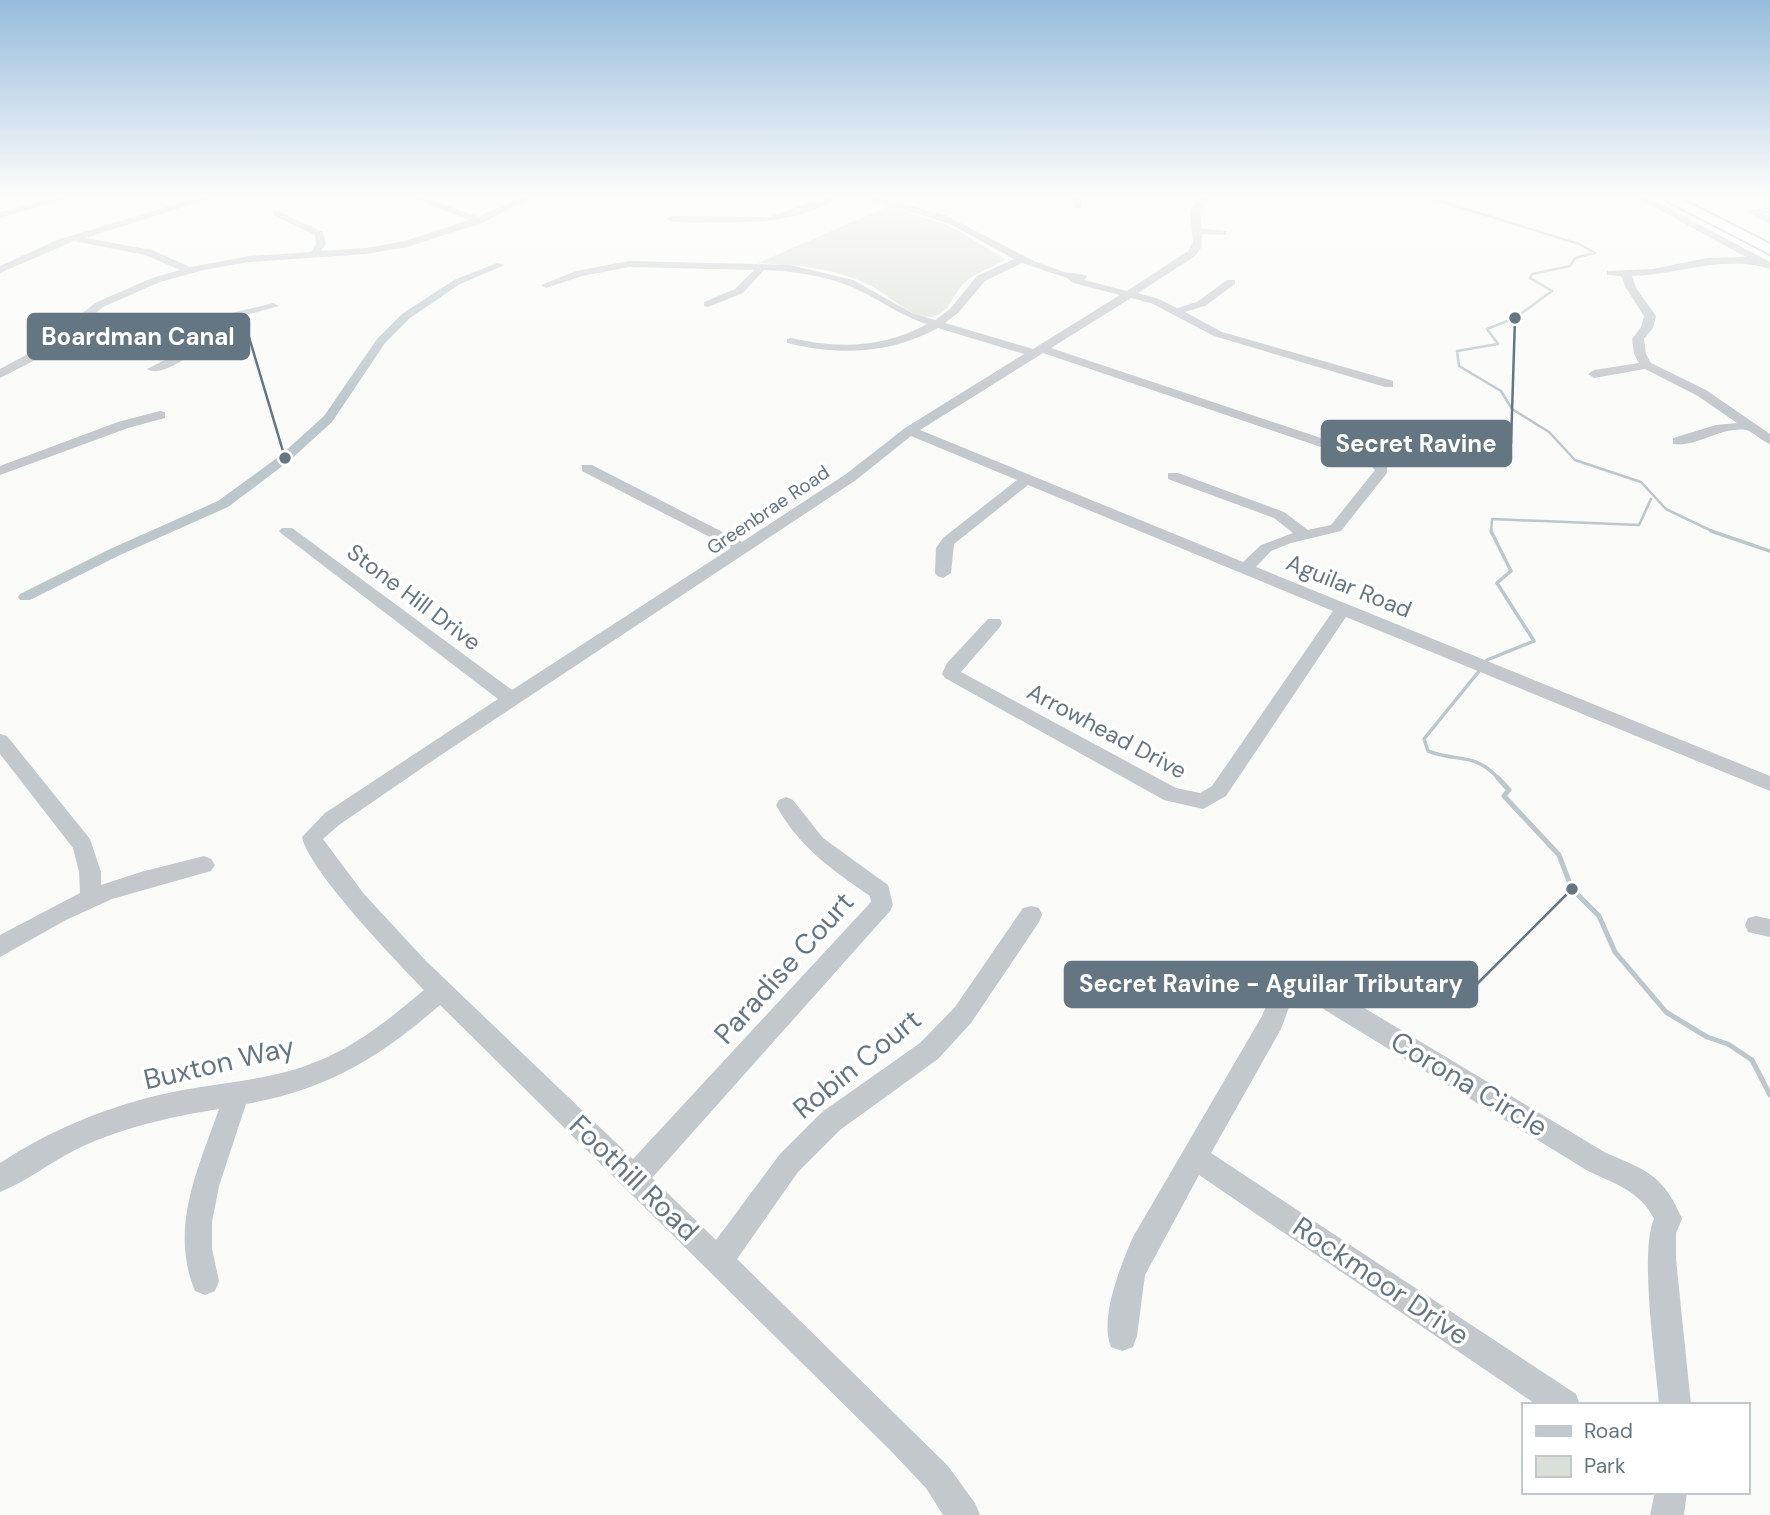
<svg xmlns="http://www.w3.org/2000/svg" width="1770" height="1515" font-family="'DM Sans',sans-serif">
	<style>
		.green { fill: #dadfd7 }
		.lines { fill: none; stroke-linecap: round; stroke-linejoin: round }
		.stream-far2 { stroke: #bbc7cb; stroke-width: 2.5 }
		.stream-far1 { stroke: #bbc7cb; stroke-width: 3.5 }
		.stream { stroke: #bbc7cb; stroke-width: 5 }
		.canal { fill: #bbc7cb; fill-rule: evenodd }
		.highway-casing { stroke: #b4b9bd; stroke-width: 4 }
		.minor { fill: #c3c8cc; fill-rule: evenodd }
		.highway { fill: #fff; fill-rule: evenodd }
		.labels { text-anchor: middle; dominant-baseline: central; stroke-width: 7; stroke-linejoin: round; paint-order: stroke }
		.far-street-label { font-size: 19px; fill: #657683; stroke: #fff }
		.street-label { font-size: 23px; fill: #657683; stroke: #fff }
		.near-street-label { font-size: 28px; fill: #657683; stroke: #fff }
		.leader { fill: none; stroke: #657683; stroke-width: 2.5 }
		.callout-dot { fill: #657683; stroke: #fff; stroke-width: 2.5 }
		.callout { fill: #657683; stroke: #657683; stroke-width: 2.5 }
		.callout-label { font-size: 24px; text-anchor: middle; font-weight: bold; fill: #fff }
	</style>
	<rect width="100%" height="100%" fill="#fafaf8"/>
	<path class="green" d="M889 206 948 225 1005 259C993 268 976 272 964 283 954 293 950 310 936 316 917 323 892 298 878 290 843 268 797 265 758 263Z"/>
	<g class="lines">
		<path class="stream-far2" d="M1420 195 1579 244 1595 253 1575 258 1570 266 1532 274 1530 278 1552 291 1515 318 1487 329 1498 344 1457 351 1459 366 1501 391 1512 409 1549 432 1575 460 1641 482 1666 509 1716 533
			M1491 533 1492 519 1639 525 1651 499"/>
		<path class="stream-far1" d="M1711 531 1770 551
			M1487 660 1534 641 1497 583 1511 571 1491 531
			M1480 670 1424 739 1428 751C1459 763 1474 751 1500 780"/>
		<path class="stream" d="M1498 778 1509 790 1504 796 1559 855 1572 889 1599 916 1615 952 1666 1012 1707 1037 1728 1044 1752 1060 1770 1095"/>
		<path class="canal" d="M497 263 505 265 460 284 410 318 385 343 332 422 289 461 228 507 120 555 30 600H20L18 597 20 594 110 549 218 501 281 455 324 416 377 339 402 314 454 280Z"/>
		<g class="highway-casing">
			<path id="highway" d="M1656 195H1673L1770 244V254Z"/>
		</g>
		<path class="minor" d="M65 195H81L0 218V212Z
			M206 195H221L85 238 152 250 190 267 249 256 311 252 316 244 315 235 273 215V211L276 210 323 232 326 244 321 251 366 248 405 241 469 220 406 195H419L478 217 525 195H537L482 223 407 247 366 254 249 262 204 270 160 282 103 307 73 332C142 330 207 320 273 303L279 306 214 324V335C203 347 162 380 147 369L184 350 202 334V326L143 335 65 339 49 353 0 378V369L41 347 95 303 152 278 180 270 145 255 74 241 0 273V266L57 240Z
			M831 195H844C792 229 731 222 672 222L667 219 672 216 769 217Z
			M855 195H871L945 215 1034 261 1064 272 1086 275 1087 277 1084 280 1127 291 1188 251 1193 242 1190 210 1202 195H1211L1200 210 1201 228 1226 231V235L1202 234 1201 248 1195 256 1138 293 1159 299 1177 308 1197 302 1227 280H1235V284L1205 306 1185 312 1222 332 1393 381V387H1385L1214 336 1151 303 1131 298 1051 348 1378 457 1387 467V473L1341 531 1291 543 1271 551 1256 567 1770 776V791L1346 617 1226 796 1203 809 1164 800 945 678 942 674 947 663 988 619H1000L1002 623 1000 627 961 672 1176 788 1200 793 1212 786 1333 611 1028 485 954 544 951 573 943 578 937 576 935 573 936 548 943 538 1017 480 911 436 856 480 438 757 339 825 323 839 364 894 426 961 633 1159 871 902 870 896C832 870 798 846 776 805L779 800 786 797 793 800 823 838 888 885 893 905 890 911 652 1178 716 1240 780 1154 822 1112 920 1043 955 1007 1023 908 1031 906 1039 908 1042 915 1039 922 971 1023 938 1059 840 1130 798 1172 737 1259 948 1466 975 1503 980 1515H943L926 1488 890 1450 440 1005C379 1058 326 1090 246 1104L219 1186 212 1222V1249L219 1281 215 1291 205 1295 195 1291C169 1228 198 1169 219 1109 169 1117 120 1128 75 1150 49 1163 26 1182 0 1192V1163C55 1127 118 1102 183 1090 228 1082 276 1079 318 1061 358 1045 392 1017 424 990 397 962 309 871 302 837L325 813 498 699 282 534 279 531 282 528H292L512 690 731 548 582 471V465H592L742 542 846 474 905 428 1024 354 938 328C890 354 840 356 787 343V339L791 338C838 349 884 348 927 324 897 315 873 294 844 284 819 275 791 271 764 270L743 293 708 307 704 306V302L735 289 754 270 629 267 582 276 546 288 541 285 576 271 629 261 790 265 853 280 912 313 935 320 950 309 977 276 1014 259 950 224ZM1022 263 1067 278 1073 283 1120 295 1033 349 945 323 958 313 985 281ZM1043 353 1368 463 1375 470 1331 525 1308 530 1284 512 1178 473H1168V479L1274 518 1293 533 1261 545 1243 562 920 430Z
			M1072 195H1081V208H1075Z
			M1632 195H1644L1770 262V269C1725 254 1678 275 1632 276L1636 288 1656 316 1653 328 1644 339 1646 354 1651 363 1706 390 1770 434V444C1761 441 1754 432 1746 430 1721 426 1696 448 1673 444V438L1716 425 1737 423 1698 396 1645 369 1594 378 1588 374 1594 370 1639 363 1634 354 1632 339 1641 327 1644 316 1626 288 1621 276 1607 275V271L1653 269 1707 258 1746 257Z
			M1770 207V213H1762L1770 217V224L1745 211Z
			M160 411 165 412V418L128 428 0 475V466L118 422Z
			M0 734 7 736 90 839 101 872V885L141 872 204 856 211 859 215 865 211 871 112 899 66 920 0 957V935L80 893 79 872 73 848 0 754Z
			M1756 916 1770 919V937L1748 932 1745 925 1748 918Z
			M1294 972 1317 977 1341 994 1606 1153C1647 1170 1664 1176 1682 1219L1676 1233V1259L1691 1405H1659C1656 1362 1639 1253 1654 1219 1641 1191 1613 1183 1588 1171L1325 1010 1304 994 1297 993 1293 996 1281 1029 1211 1153 1576 1394 1580 1405H1537L1199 1175 1145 1275 1137 1336 1133 1347 1122 1351 1111 1347C1099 1318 1121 1265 1133 1237L1262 1016 1276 982Z
			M1655 1492H1687L1684 1515H1650Z"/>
		<use href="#highway" class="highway"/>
	</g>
	<linearGradient id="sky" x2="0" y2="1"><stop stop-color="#96bcdc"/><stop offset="0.48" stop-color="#fdfdfc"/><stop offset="1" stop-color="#fdfdfc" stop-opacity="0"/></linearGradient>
	<rect width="1770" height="408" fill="url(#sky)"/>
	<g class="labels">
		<g class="far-street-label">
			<text transform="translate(768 510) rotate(-34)">Greenbrae Road</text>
		</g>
		<g class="street-label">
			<text transform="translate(1349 586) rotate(22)">Aguilar Road</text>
			<text transform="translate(414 597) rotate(37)">Stone Hill Drive</text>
			<text transform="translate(1107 731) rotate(28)">Arrowhead Drive</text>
		</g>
		<g class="near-street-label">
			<text transform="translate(784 968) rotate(-48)">Paradise Court</text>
			<text transform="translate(219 1063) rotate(-13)">Buxton Way</text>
			<text transform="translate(857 1064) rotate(-39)">Robin Court</text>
			<text transform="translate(1469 1084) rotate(31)">Corona Circle</text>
			<text transform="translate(634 1178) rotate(44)">Foothill Road</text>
			<text transform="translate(1381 1281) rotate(34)">Rockmoor Drive</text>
		</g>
	</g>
	<path class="leader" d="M285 458L249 337M1515 318L1511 444M1572 889L1477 984"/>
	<g class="callout-dot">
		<circle cx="285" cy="458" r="7"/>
		<circle cx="1515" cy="318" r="7"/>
		<circle cx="1572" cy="889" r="7"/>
	</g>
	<g class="callout">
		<rect x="28" y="314" width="221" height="45" rx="7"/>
		<rect x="1322" y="421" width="189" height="45" rx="7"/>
		<rect x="1065" y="962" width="412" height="45" rx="7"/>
	</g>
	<g class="callout-label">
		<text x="138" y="345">Boardman Canal</text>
		<text x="1416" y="452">Secret Ravine</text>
		<text x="1271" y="992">Secret Ravine - Aguilar Tributary</text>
	</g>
	<rect x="1522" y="1403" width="228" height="91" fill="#ffffff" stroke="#c1c8cd" stroke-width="2"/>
	<rect x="1536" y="1426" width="35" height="10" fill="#c3c8cc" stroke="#c1c8cd" stroke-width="2"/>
	<text x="1584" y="1438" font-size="21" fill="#657683">Road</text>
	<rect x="1536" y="1456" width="35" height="21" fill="#dadfd7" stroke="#c1c8cd" stroke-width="2"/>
	<text x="1584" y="1473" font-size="21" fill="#657683">Park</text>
</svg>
